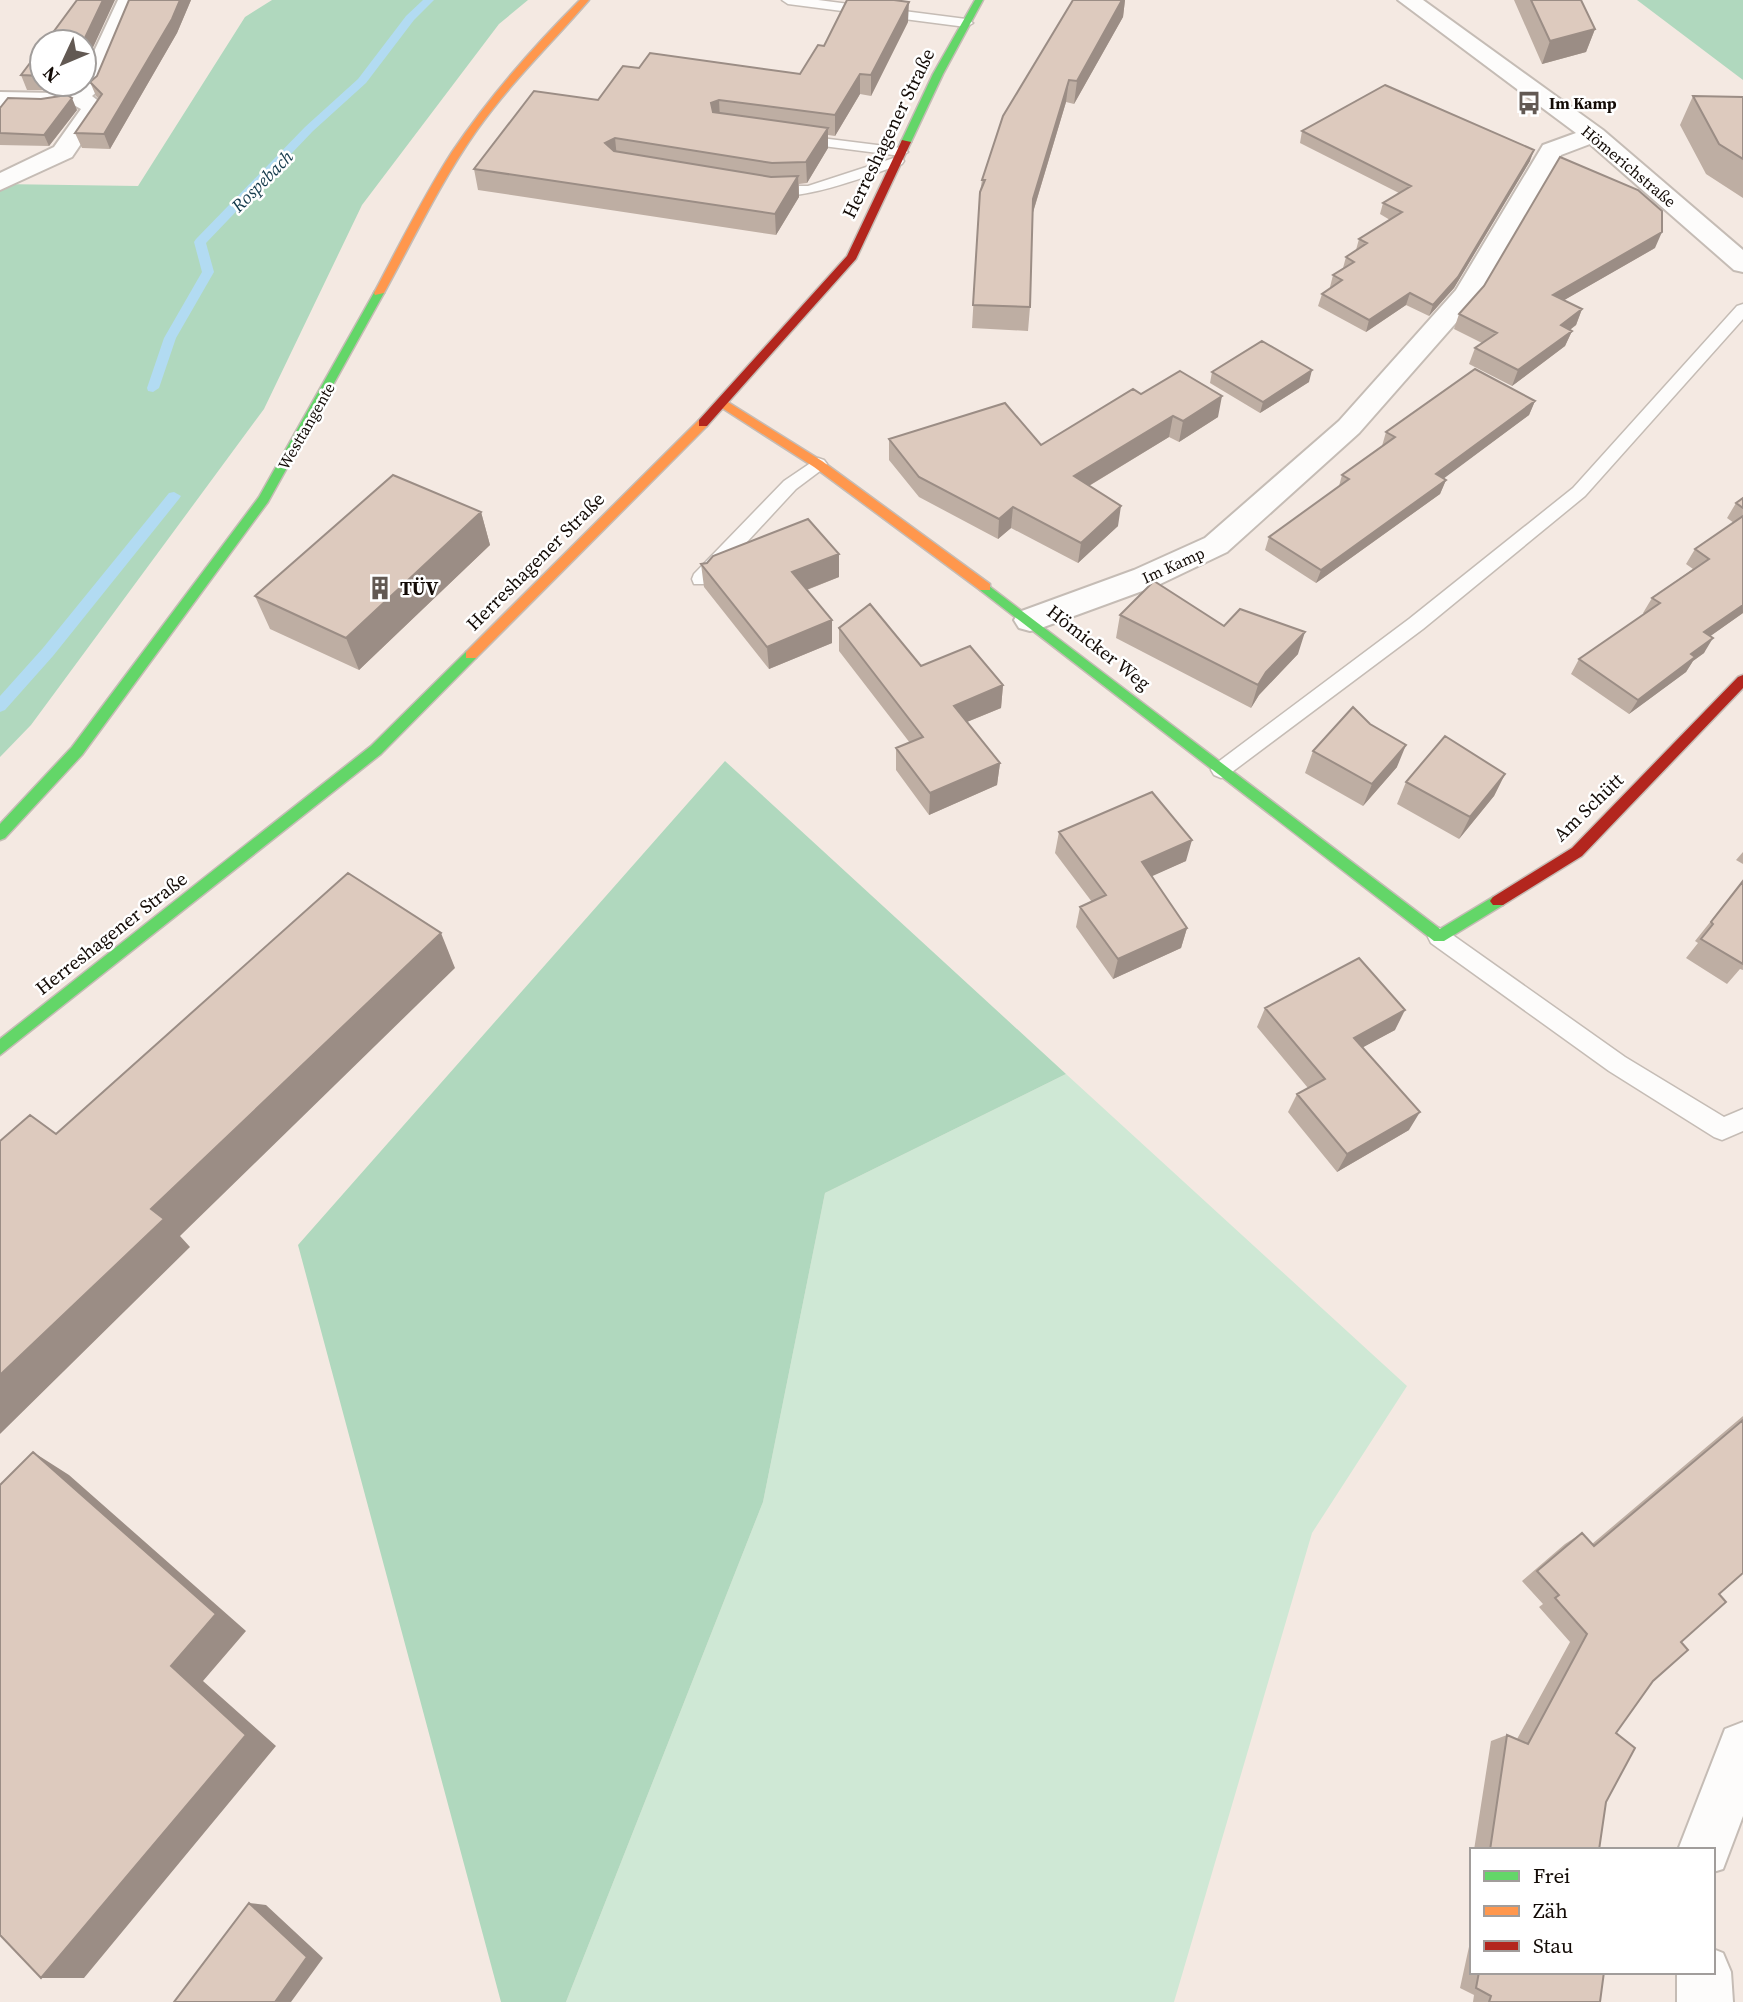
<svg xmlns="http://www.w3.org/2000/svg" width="1743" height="2002" font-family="'Source Serif 4',serif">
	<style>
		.green { fill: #cfe8d5 }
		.forest { fill: #b0d8be }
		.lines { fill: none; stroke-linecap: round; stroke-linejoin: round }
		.stream { fill: #b2dbf2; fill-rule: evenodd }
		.lane-casing { stroke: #c5bcb5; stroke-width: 3 }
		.street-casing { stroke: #c5bcb5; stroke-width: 4 }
		.fast-casing { stroke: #c5bcb5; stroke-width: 3 }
		.slow-casing { stroke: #c5bcb5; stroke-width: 3 }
		.jam-casing { stroke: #c5bcb5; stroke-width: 3 }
		.lane { fill: #fdfcfb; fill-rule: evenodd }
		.street { fill: #fdfcfb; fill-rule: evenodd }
		.fast { fill: #63d668; fill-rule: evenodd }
		.slow { fill: #ff974d; fill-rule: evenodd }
		.jam { fill: #b3261e; fill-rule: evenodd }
		.wall { fill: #beaea3 }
		.shaded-wall { fill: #9b8d85 }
		.building { fill: #ddcabe; stroke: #9b8d85; stroke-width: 2 }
		.labels { text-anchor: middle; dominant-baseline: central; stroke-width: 5; stroke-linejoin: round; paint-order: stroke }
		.far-poi-label { font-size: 16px; font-weight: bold; fill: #130b06; stroke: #fff; text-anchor: start }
		.far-street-label { font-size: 16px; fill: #130b06; stroke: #fff }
		.far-water-label { font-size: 18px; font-style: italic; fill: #153a4c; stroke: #fff }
		.street-label { font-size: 19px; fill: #130b06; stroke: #fff }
		.poi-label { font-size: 19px; font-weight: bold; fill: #130b06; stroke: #fff; text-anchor: start }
	</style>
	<rect width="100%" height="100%" fill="#f4e9e2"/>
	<path class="green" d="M1066 1074 1407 1386 1312 1533 1174 2002H566L763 1502 825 1193Z"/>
	<path class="forest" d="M272 0H528L499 24 362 205 264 409 31 725 0 757V184L138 186 245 17Z
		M1637 0H1743V80Z
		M725 761 1066 1074 825 1193 763 1502 566 2002H501L298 1245Z"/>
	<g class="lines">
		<path class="stream" d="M423 0H434L414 20 366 83 313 131 206 243 214 272 176 338 159 388 153 392 148 391 147 388 164 338 202 272 194 242 196 239 305 127 358 79 406 16Z
			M174 492 181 496 179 499 53 656 5 710 0 712V696L43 648 169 493Z"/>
		<g class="lane-casing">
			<path id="lane" d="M782 0H818L966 19 973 23 966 27 788 4Z
				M797 135 901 148 908 152 901 156 792 142 790 139Z
				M897 157 902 158 904 161 902 164C875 173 783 210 762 190L769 186H808Z
				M1743 304V319L1585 496 1423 629 1228 775 1221 778 1214 775 1211 770 1214 765 1409 619 1573 488 1737 306Z
				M818 458 824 460 827 464 824 468 796 489 708 584H694L692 579 694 574 784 481Z
				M1439 928 1447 931 1625 1057 1724 1117 1743 1109V1131L1722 1140 1714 1137 1609 1071 1431 943 1428 937 1431 931Z"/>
		</g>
		<g class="street-casing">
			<path id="street" d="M118 0H140L100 89 92 96 106 107 72 157 0 190V173L54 147 81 109 72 104 46 108 0 106V92L57 93 84 84V73Z
				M1398 0H1423L1603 130 1743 250V272L1734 270 1590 144 1561 155 1476 300 1359 433 1227 552 1156 586 1041 628 1030 631 1019 628 1014 620 1019 612 1134 570 1205 538 1339 421 1456 290 1543 145 1576 133Z
				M1743 1722V1816L1723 1869 1713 1872V1850H1678L1725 1729Z
				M1713 1949 1723 1953 1731 1972 1733 2002H1677V1972H1713Z"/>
		</g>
		<g class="fast-casing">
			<path id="fast" d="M975 0H983L943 74 911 142 902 144 901 142 933 74Z
				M375 291 384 293 268 502 82 755 5 838 0 840V824L72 747 259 497Z
				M985 583 1440 929 1493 897H1503L1506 901 1503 905 1444 941H1434L980 590V584Z
				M471 650 476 652V658L381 754 0 1055V1039L371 746 466 652Z"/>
		</g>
		<g class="slow-casing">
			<path id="slow" d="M580 0H589C551 44 512 81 477 130 441 181 414 238 384 293L375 295 374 293C399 246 423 197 452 152 489 97 533 47 580 0Z
				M723 399 822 461 990 584V590H980L814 467 719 406 717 403Z
				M703 419 707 420V426L476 658H466V652L699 420Z"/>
		</g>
		<g class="jam-casing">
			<path id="jam" d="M902 140 911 142 856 259 707 426H699V420L847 256Z
				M1743 675V688L1582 856 1503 905H1493L1490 901 1493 897 1572 848 1738 677Z"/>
		</g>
		<use href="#lane" class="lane"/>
		<use href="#street" class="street"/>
		<use href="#fast" class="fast"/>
		<use href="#slow" class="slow"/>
		<use href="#jam" class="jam"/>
	</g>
	<path class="wall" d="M129 0H191L177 33 110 149 82 148 75 133 99 99 96 96 90 82 97 76Z
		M1073 0H1125L1123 17 1074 104 1066 102 1032 216 1030 307 1028 331 972 328 980 192 982 180Z
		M1514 0H1581L1595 29 1586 52 1542 64Z
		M908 22 871 96 860 94 835 136 828 135V148L807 183 799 184V197L776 235 478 190 474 169 598 100 639 68 800 74Z
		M42 47V84H76L57 90H27L21 75Z
		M1693 96 1743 97V198L1706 174 1680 125Z
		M0 108 77 110 49 146 0 145Z
		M1302 131 1530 161 1454 288 1429 316 1406 305 1366 332 1318 306 1322 294 1331 288 1330 287 1333 275 1343 268 1346 257 1356 250 1359 239 1390 220 1380 214 1383 203 1399 193 1300 143Z
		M1655 248 1564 300 1582 309 1576 325 1570 330 1572 331 1565 346 1512 386 1469 364 1475 348 1482 343 1454 329 1459 314Z
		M1212 372 1309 382 1260 413 1210 383Z
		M1141 394 1218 417 1179 442 1169 437 1089 486 1118 526 1078 563 1011 528 998 539 919 497 889 460V439L1041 445Z
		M1535 401 1529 415 1443 478 1446 480 1440 494 1316 583 1265 550 1269 537 1339 486 1342 475 1382 446 1386 432Z
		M1743 498V613L1710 636 1704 653 1693 661 1686 672 1629 714 1571 674 1579 659 1645 614 1643 613 1652 598 1693 569 1686 564 1695 549 1734 523 1727 518 1736 503Z
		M481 512 490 545 359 670 270 629 255 596Z
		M701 564 839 577 807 590 832 643 769 669 704 587Z
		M1120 615 1224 626 1298 654 1259 695 1251 708 1116 638Z
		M839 628 921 666 1003 685 1001 708 967 722 1000 763 997 785 929 815 896 770V748L910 743 839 651Z
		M1313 751 1397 767 1363 806 1305 773Z
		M1505 774 1494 796 1459 839 1397 804 1406 782Z
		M1059 832 1186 861 1151 876 1187 928 1181 948 1113 979 1076 927 1080 907 1092 902 1055 853Z
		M1743 852V864L1736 860Z
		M1743 881V970L1740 969 1727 984 1686 958 1698 943 1695 941Z
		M1265 1008 1395 1030 1363 1047 1409 1130 1337 1172 1288 1112 1297 1094 1308 1088 1257 1027Z
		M1743 1416V1573L1719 1594 1681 1642 1616 1733 1599 1850H1474L1491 1741 1507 1735 1517 1739 1570 1642 1539 1607 1543 1604 1522 1581 1565 1544 1582 1533 1592 1544Z
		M1472 1933V1972H1604L1600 2002H1473L1474 1995 1460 1988Z"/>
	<path class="shaded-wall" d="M103 0H115L84 67V42H83Z
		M180 0H191L177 33 110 149 104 134Z
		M1122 0H1125L1123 17 1074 104 1077 81Z
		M909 2 908 22 871 96V75Z
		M1595 29 1586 52 1542 64 1550 41Z
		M860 74V94L835 136V115Z
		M1069 80 1066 102 1030 222 1033 199Z
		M54 84H76L57 90Z
		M72 98 77 110 49 146 44 135Z
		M719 100 720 120 712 124 711 103Z
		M828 128V148L807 183 806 162Z
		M615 138 617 158 605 143Z
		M1534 150 1530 161 1454 288 1429 316 1433 305Z
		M798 176 799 197 776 235 775 214Z
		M1662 232 1655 248 1547 310 1553 295Z
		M1410 293 1406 305 1366 332 1369 320Z
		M1582 309 1576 325 1555 341 1561 325Z
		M1572 331 1565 346 1512 386 1518 370Z
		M1312 370 1309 382 1260 413 1263 402Z
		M1222 396 1218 417 1179 442 1183 421Z
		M1535 401 1529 415 1431 488 1436 474Z
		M1173 416 1169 437 1072 496 1074 476Z
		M1446 480 1440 494 1316 583 1321 570Z
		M1121 506 1118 526 1078 563 1081 543Z
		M1013 507 1011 528 998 539 999 519Z
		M481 512 490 545 359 670 346 638Z
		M839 554V577L793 595 792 572Z
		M1743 605V613L1695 647 1704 632Z
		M832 620V643L769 669 767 647Z
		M1305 632 1298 654 1259 695 1251 708 1258 685 1266 672Z
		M1713 638 1704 653 1693 661 1686 672 1629 714 1638 700 1691 654Z
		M1003 685 1001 708 952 728 954 706Z
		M1406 745 1397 767 1363 806 1372 784Z
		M1000 763 997 785 929 815 930 793Z
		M1505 774 1494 796 1459 839 1470 817Z
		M1192 840 1186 861 1137 883 1142 862Z
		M1187 928 1181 948 1113 979 1118 959Z
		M441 933 455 968 180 1236 190 1247 0 1434V1375L151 1209Z
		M1405 1010 1395 1030 1345 1057 1354 1038Z
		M1420 1112 1409 1130 1337 1172 1347 1154Z
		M33 1452 69 1475 246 1631 203 1681 276 1746 84 1978H41Z
		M249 1903 266 1905 323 1958 291 2002H275Z"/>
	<path class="building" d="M77 0H103L83 42H46Z
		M129 0H180L172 19 104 134 75 133 102 94 90 82 97 76Z
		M847 0H894L909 2 871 75 860 74 835 115 719 100 711 103 713 112 828 128 806 162 772 163 615 138 605 143 614 151 771 177 798 176 775 214 474 169 534 91 598 100 623 66 639 68 650 53 800 74 818 45 824 46Z
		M1073 0H1122L1077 81 1069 80 1033 199 1030 307 973 305 980 192 985 180H982L1003 116Z
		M1531 0H1581L1595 29 1550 41Z
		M42 47V76L21 75Z
		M1385 85 1534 150 1458 277 1433 305 1410 293 1369 320 1322 294 1342 280 1333 275 1354 262 1346 257 1367 243 1359 239 1402 212 1383 203 1411 186 1302 131Z
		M67 95 72 98 44 135 0 133V108L8 98 41 99Z
		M1693 96 1743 97V159L1719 144Z
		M1560 157 1638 190 1662 211V232L1553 295 1582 309 1561 325 1572 331 1518 370 1475 348 1497 333 1459 314 1484 286Z
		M1262 341 1312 370 1263 402 1212 372Z
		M1475 369 1535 401 1436 474 1446 480 1321 570 1269 537 1349 479 1342 475 1395 437 1386 432Z
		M1180 371 1222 396 1183 421 1173 416 1074 476 1121 506 1081 543 1013 507 999 519 919 477 889 439 1005 403 1041 445 1133 389 1141 394Z
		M393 475 481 512 346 638 255 596Z
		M1743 498V508L1736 503Z
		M1743 516V605L1704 632 1713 638 1691 654 1695 657 1638 700 1579 659 1660 603 1652 598 1709 559 1695 549Z
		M808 519 839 554 792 572 832 620 767 647 701 564 707 563 713 556Z
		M1154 581 1224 626 1240 609 1305 632 1266 672 1258 685 1120 615Z
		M870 604 921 666 970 646 1003 685 954 706 1000 763 930 793 896 748 923 737 839 628Z
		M1353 707 1370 724 1406 745 1372 784 1313 751Z
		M1445 736 1505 774 1470 817 1406 782Z
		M1152 792 1192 840 1142 862 1187 928 1118 959 1080 907 1106 895 1059 832Z
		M348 873 441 933 151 1209 164 1219 0 1375V1141L30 1115 56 1134Z
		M1743 881V964L1701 939 1713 924 1711 922Z
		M1359 958 1405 1010 1354 1038 1420 1112 1347 1154 1297 1094 1325 1079 1265 1008Z
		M1743 1420V1573L1719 1594 1726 1602 1681 1642 1688 1650 1653 1681 1616 1733 1635 1748 1606 1802 1599 1850H1490L1507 1735 1528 1744 1587 1634 1555 1598 1559 1595 1537 1571 1582 1533 1594 1546Z
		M33 1452 216 1614 171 1666 246 1735 41 1978 0 1935V1485Z
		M249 1903 307 1957 275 2002H174Z
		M1479 1972H1604L1600 2002H1489L1491 1996 1476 1988Z"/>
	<defs>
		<g id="bus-bare" transform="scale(1.89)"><path d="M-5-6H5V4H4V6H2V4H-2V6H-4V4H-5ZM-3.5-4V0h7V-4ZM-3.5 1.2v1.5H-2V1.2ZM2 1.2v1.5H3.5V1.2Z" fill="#625953" stroke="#fff" stroke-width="2.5" paint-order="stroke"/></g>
		<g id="building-bare" transform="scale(1.89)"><path d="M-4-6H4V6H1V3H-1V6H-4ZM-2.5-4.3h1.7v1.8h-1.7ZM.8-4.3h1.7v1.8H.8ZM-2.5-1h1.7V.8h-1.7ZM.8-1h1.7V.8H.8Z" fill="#625953" stroke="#fff" stroke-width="2.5" paint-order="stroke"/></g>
	</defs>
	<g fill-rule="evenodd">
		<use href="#bus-bare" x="1529" y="103"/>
		<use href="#building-bare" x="380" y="588"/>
	</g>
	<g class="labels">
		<g class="far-poi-label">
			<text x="1549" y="103">Im Kamp</text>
		</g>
		<g class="far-street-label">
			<text transform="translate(1629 166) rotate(40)">Hömerichstraße</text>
			<text transform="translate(306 426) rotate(-60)">Westtangente</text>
			<text transform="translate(1173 565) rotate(-24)">Im Kamp</text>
		</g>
		<g class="far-water-label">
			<text transform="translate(262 181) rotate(-45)">Rospebach</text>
		</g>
		<g class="street-label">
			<text transform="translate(888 133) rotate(-64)">Herreshagener Straße</text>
			<text transform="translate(535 561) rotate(-45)">Herreshagener Straße</text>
			<text transform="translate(1099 647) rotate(38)">Hömicker Weg</text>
			<text transform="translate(1588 807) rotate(-44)">Am Schütt</text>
			<text transform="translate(111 933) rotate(-38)">Herreshagener Straße</text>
		</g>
		<g class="poi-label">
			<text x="400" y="588">TÜV</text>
		</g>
	</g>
	<rect x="1470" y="1848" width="245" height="126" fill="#ffffff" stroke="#a19d9b" stroke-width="2"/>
	<rect x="1484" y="1871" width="35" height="10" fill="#63d668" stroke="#a19d9b" stroke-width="2"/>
	<text x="1533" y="1883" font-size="21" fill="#130b06">Frei</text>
	<rect x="1484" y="1906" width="35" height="10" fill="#ff974d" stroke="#a19d9b" stroke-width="2"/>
	<text x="1533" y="1918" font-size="21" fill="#130b06">Zäh</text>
	<rect x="1484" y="1941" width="35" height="10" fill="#b3261e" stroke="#a19d9b" stroke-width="2"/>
	<text x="1533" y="1953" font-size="21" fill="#130b06">Stau</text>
	<g transform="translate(63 63) rotate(226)"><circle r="33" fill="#ffffff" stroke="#a19d9b" stroke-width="2"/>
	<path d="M0-5L12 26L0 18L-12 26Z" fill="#625953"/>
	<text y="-10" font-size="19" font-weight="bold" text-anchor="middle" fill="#130b06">N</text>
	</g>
</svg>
